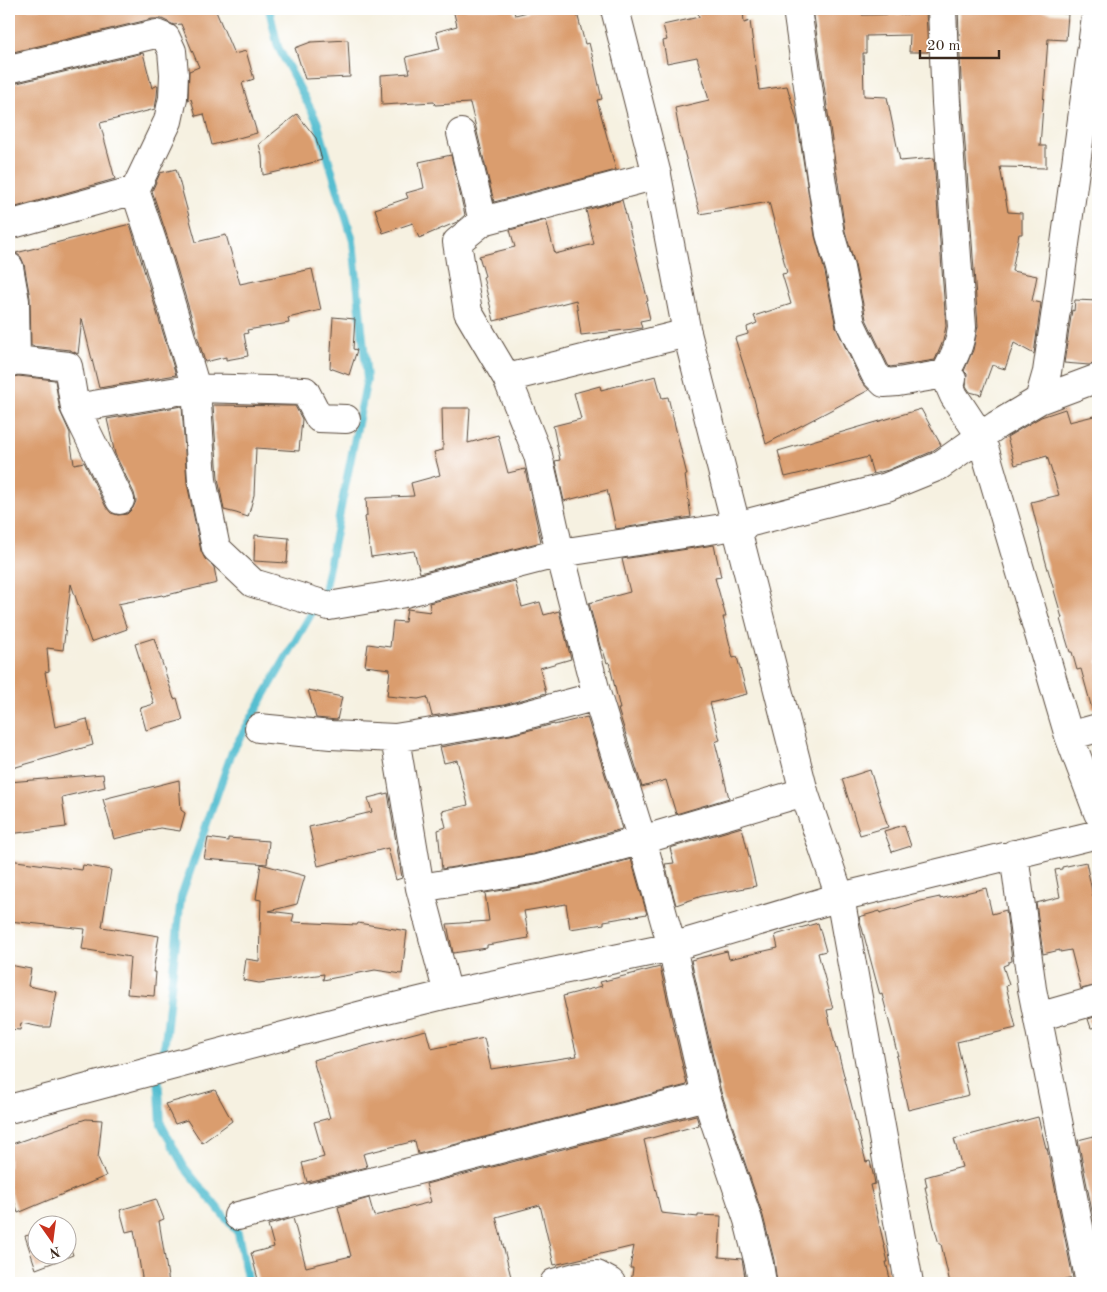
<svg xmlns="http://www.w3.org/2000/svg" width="1107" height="1292" font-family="'Old Standard TT',serif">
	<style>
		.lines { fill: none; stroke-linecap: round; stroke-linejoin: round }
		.stream { stroke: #54bed0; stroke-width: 8 }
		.building { fill: #da9d6e }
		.minor-casing { stroke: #57483b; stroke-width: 30 }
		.tertiary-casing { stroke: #57483b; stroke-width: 30 }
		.minor { stroke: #fff; stroke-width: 28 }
		.tertiary { stroke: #fff; stroke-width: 28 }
	</style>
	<rect width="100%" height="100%" fill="#fff"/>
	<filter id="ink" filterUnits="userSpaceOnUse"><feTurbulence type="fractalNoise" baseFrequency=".02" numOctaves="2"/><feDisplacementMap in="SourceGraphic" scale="10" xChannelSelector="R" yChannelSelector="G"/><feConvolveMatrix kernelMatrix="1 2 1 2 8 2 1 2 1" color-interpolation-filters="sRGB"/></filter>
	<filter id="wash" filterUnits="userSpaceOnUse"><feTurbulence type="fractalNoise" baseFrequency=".0096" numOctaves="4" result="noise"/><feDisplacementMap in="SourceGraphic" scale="20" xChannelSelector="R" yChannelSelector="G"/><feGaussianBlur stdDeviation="1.12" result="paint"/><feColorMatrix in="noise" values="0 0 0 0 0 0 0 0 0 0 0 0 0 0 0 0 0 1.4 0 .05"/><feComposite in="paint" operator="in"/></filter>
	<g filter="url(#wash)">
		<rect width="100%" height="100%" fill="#f6f1e1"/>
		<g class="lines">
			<path class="stream" d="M269 9 278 47 317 121 353 241 367 379 324 591 321 597
				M159 1063 165 1042 181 897 232 752 315 607
				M158 1074 161 1124 184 1167 238 1233 248 1283"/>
		</g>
		<g id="blocks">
			<path class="building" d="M9 9H215L234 54 246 51 254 79 242 83 257 133 212 145 204 114 196 116 191 99 188 100 189 71 199 67 181 24 174 25 162 19H152L9 53Z
				M453 9H513L515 15 541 9H576L585 44 589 43 594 63 602 99 597 100 616 170 494 202 470 103 435 105 434 102 382 105 381 75 410 73 406 57 440 49 436 32 457 26Z
				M697 9H743L744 23 750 21 759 90 787 86 797 120 815 236 825 272 836 327 861 381 869 390 766 444 753 395 735 338 748 334 747 327 757 323 754 316 791 304 782 274 787 273 769 202 700 214 680 135 675 108 709 100 697 57 667 63 663 41 667 40 663 25 699 17Z
				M813 9H862V15L911 14V12L926 11 928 52H909L910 35 866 36V53H863L864 96 887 97 900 161 934 158 946 326 943 341 935 360 890 367 888 365 866 319 855 265 845 231Z
				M958 9H1010L1068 14 1066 40 1048 39 1040 146H1046V168L1000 167 1008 212 1022 213V234H1019L1012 271 1037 276 1032 301 1041 303 1034 354 1014 343 1005 369 992 365 981 395 970 392 966 386 967 374 964 371 973 350 978 326 962 102Z
				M348 40 350 77 305 79 295 48 311 42Z
				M143 53 152 88 158 85 157 96 155 109 100 123 115 179 9 209V84H13Z
				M297 114 316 138 322 160 299 166V167L263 175 262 156 259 144Z
				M451 155 465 215 457 222 419 238 413 223 383 233 375 209 408 198 406 193 424 188 419 162Z
				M176 169 196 242 226 235 240 284 312 269 321 310 288 318 289 323 247 330 248 333 244 334 248 356 226 360V357L205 362 169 242 152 191 160 173Z
				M622 200 648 301 646 302 650 319 640 321 642 328 581 335 576 300 494 321 483 277 485 276 479 256 515 247 510 230 546 220 555 254 594 244 586 210Z
				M130 224 176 375 99 388 82 319 78 354 70 350 31 346 30 298 24 264 21 257 16 253Z
				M1075 300 1098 301V363L1089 365 1064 363 1072 310 1074 311Z
				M333 317 355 319 353 349 357 350 349 375 330 368Z
				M18 376 55 380 60 411 70 433V438L74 464 84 462 106 507 111 513 118 515 127 514 133 508 136 501 134 493 115 454 107 419 182 406 187 483 201 551 205 559 214 567 217 583 163 596 162 595 118 604 127 629 91 642 71 584 63 650 47 648 49 671 45 672 55 727 87 719 93 745 9 769V393L11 378Z
				M656 376 662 398 668 397 687 475H685L691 517 616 529 607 490 564 501 555 461 560 460 553 426 581 419 574 393 600 386 601 390Z
				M213 405 295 406 302 419 299 451 256 448 254 495 248 517 236 513 224 510 218 478Z
				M442 408H470L468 443 498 435 508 473 525 469 541 542 420 573 414 551 371 557 365 517 367 516 366 498 414 496 411 483 440 475 434 452 443 450Z
				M921 409 941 445 931 452 888 470 873 474 868 457 785 477 778 451Z
				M1065 409 1069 422 1098 415V708L1092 709 1081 669 1077 670 1072 652H1070L1060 619 1062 618 1045 559 1031 502 1059 495 1047 456 1015 465 1007 437 1041 417Z
				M255 535 289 538 287 563 254 561Z
				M714 545 721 577 715 578 726 617H723L733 658 737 657 747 694 710 703 720 740 715 742 729 798 676 814 666 780 642 787 618 709H620L609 662 607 663 603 650H601L589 603 630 592 622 559Z
				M515 581 522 607 540 602 544 615 559 611 571 659 540 668 546 693 504 705 432 716 427 697 418 699 387 696 390 669 365 666 368 644 390 647 393 621 405 622 407 609 431 612 429 603Z
				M154 638 174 699 177 698 183 720 146 730 140 708 154 704 135 644Z
				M308 690 342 697 337 720 316 718Z
				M587 717 622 829 534 854 442 869 438 830 446 827 442 811 468 805 457 760 444 763 440 747 510 735 554 724V725Z
				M870 770 888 827 860 835 842 779Z
				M103 774 105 787 62 797 66 827 9 834V782Z
				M179 780 181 810 185 813 180 831 160 828 114 839 103 799Z
				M388 793 402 878 396 880 388 848 318 866 309 827 372 812 368 798Z
				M904 825 911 846 892 852 884 831Z
				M742 827 756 886 702 896 676 905 665 864 674 863 670 848Z
				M208 838 228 841V838L269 841 267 864 204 859Z
				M631 859 647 914 604 921V924L570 929 566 904 524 911 529 938 487 945V948L453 953 447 924 489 921 485 893 541 884Z
				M9 860 82 870 83 865 111 870 102 927 159 936 153 972H156L154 996 127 994 130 957 82 949 85 929 9 921Z
				M1086 862 1093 896 1098 895V985L1081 989 1071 950 1060 952V950L1043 954 1036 903 1060 897 1055 870 1062 869V867Z
				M261 864 305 876 297 904 269 911 294 914 292 922 357 925 358 923 407 931 402 974 375 970 323 980 324 974 259 983 243 980 246 959 259 961 261 900 256 899Z
				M986 888 992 914 1006 910 1012 961 1008 962V964L1003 966 1009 985 1006 986 1016 1028 957 1042 969 1095 908 1110 896 1056H898L882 994 880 995 859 917 880 911V913L921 901 940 897V899Z
				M818 923 826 951 818 953 833 1009 827 1010 836 1049 837 1048 866 1162 870 1161 874 1178 875 1184 870 1185 888 1262H886L891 1283H777L774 1260 763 1216 721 1092 691 960 727 951 729 959 778 948 775 935Z
				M9 965 31 969 28 986 57 992 50 1027H41L21 1023 20 1030 9 1029Z
				M660 967 687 1085 418 1154 415 1141 363 1154 367 1167 307 1182 302 1163 324 1157 314 1122 330 1118 313 1060 426 1030 431 1049 484 1038 491 1069 577 1056 563 996 602 986 600 982Z
				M1098 1016V1027L1091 1028 1088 1019Z
				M215 1090 232 1121 202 1143 187 1120 175 1124 165 1104Z
				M696 1115 699 1125 644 1140 661 1213 698 1217V1215L721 1216 719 1257 742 1259 746 1283H631L633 1268H630L634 1246 554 1265 540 1205 496 1217 511 1277 490 1283H259L251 1253 274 1247 268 1225 293 1218 306 1267 351 1256 338 1207 369 1198 374 1216 431 1202 426 1184Z
				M1038 1117 1046 1148H1047L1073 1278 1052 1283H950L941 1244H939L934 1226 925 1187H927L925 1177 962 1167 954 1139Z
				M86 1119 102 1120 98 1158 106 1176 18 1213 9 1185V1145Z
				M1098 1135V1230L1096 1231 1078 1140Z
				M156 1199 164 1219 159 1221 169 1283H143L134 1230 126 1232 120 1210Z
				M38 1233V1254H68V1241L73 1255 36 1269 25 1236Z"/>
		</g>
	</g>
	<g filter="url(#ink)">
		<use href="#blocks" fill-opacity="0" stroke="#57483b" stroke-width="1"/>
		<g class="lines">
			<g class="minor-casing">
				<path id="minor" d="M797 9 821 177 830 234 840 268 851 324 875 374 884 383 898 382 945 374 952 379 950 387 954 396 981 437 1069 736 1098 813
					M942 9 946 103 962 327C960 346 954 357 945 374
					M9 69 156 34 166 38 172 51 174 74 173 98 168 121 135 190 154 247 196 388 202 480 216 548 253 583 329 606 405 593 560 553 736 526 887 487 939 466 997 425 1039 400 1098 378
					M461 133 483 221 457 242 468 312 507 378 538 455 560 553 597 696 642 840 672 947 706 1096 748 1220 759 1264 762 1283
					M483 221 657 175
					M9 225 135 190
					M9 267 15 301 16 360 9 363
					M16 360 68 366 75 408 120 500
					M507 378 687 333
					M1039 400 1047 372 1056 310 1097 9
					M75 408 196 388 305 391 319 418 346 419
					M259 728 331 735 395 738 507 720 597 696
					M1069 736 1098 728
					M395 738 420 888 448 994
					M1014 854 1032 989 1090 1283
					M420 888 537 869 642 840 804 792
					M1038 1017 1098 1000
					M9 1109 366 1014 448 994 672 947 840 897 1098 834
					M238 1216 706 1096
					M554 1283 579 1276 597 1275 610 1282 611 1283"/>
			</g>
			<g class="tertiary-casing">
				<path id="tertiary" d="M615 9 657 175 687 333 804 792 840 897 909 1283"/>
			</g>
			<use href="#minor" class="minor"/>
			<use href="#tertiary" class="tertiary"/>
		</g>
	</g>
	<rect width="1107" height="1292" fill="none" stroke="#fff" stroke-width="30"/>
	<g transform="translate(52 1240) rotate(166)"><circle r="24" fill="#ffffff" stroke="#b1aaa5"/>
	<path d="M0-4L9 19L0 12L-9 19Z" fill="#c8321e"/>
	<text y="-8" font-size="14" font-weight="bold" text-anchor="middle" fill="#3b2a1e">N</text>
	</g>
	<path d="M920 50v8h79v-8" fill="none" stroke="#3b2a1e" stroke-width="2.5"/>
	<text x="927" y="50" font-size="15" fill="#3b2a1e" stroke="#ffffff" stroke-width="4" paint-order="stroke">20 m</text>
</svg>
